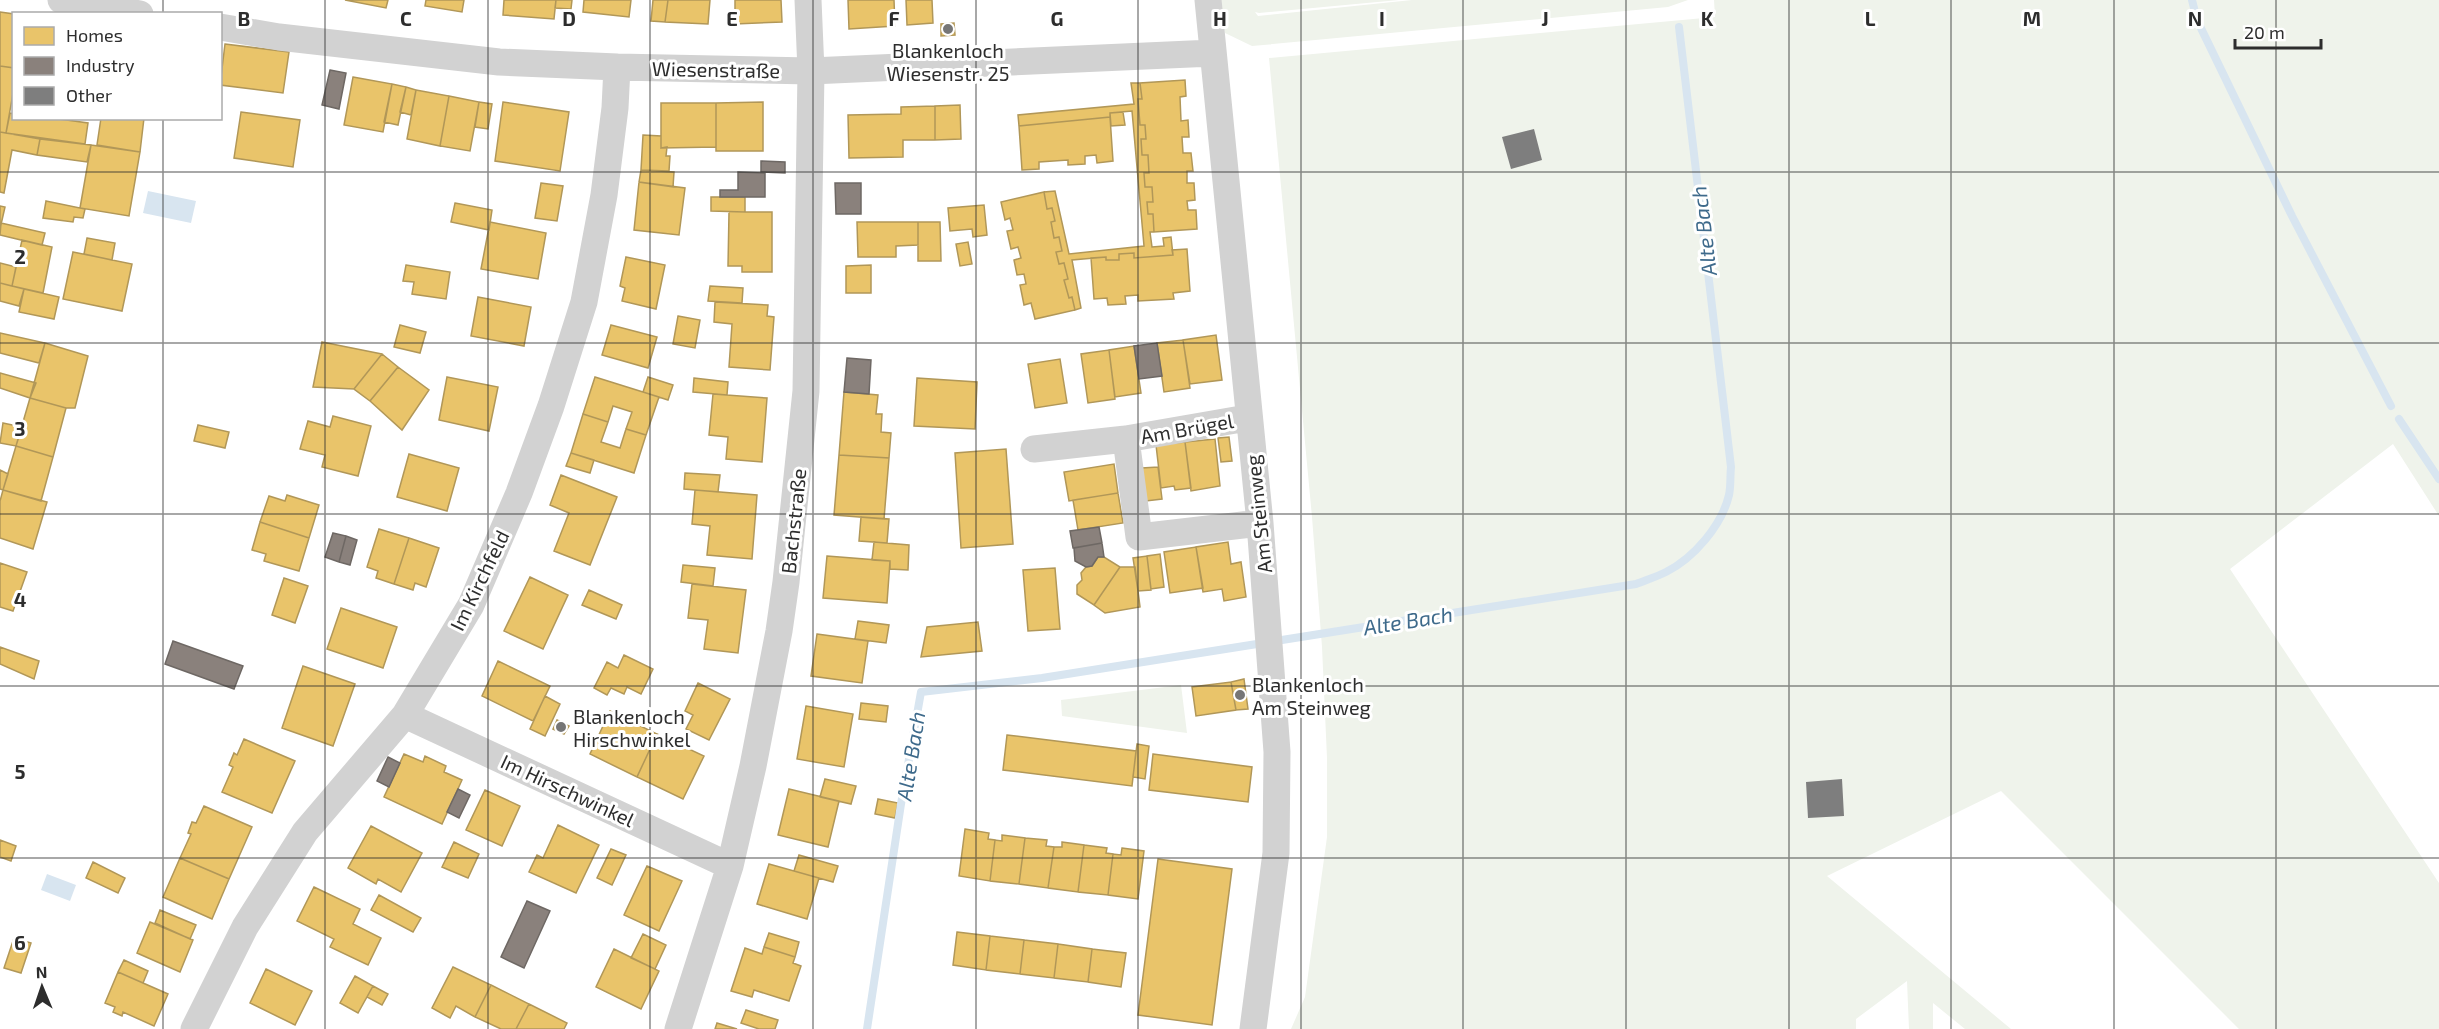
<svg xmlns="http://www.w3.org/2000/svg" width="2439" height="1029" font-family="'Exo 2',sans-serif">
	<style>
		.green { fill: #eff3eb }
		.water { fill: #d8e5f0 }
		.homes { fill: #e9c46a; stroke: #b19758; stroke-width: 1.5 }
		.industry { fill: #8a817c; stroke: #6e6864; stroke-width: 1.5 }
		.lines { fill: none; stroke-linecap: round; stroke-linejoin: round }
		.stream { stroke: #d8e5f0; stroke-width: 8 }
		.building { fill: #7e7e7e }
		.street { stroke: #d2d2d2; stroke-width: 27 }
		.grid { fill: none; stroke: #2d2d2d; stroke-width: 1.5; stroke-opacity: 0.55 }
		.poi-dot { fill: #767676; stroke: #fff; stroke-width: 2 }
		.labels { text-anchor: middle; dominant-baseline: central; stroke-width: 6; stroke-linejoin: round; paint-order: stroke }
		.poi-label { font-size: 20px; fill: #2d2d2d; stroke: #fff; text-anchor: start }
		.street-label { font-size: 20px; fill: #2d2d2d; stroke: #fff }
		.water-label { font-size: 21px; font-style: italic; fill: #3e6a8b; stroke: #fff }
		.grid-label { font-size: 20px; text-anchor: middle; font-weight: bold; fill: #2d2d2d; stroke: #fff; stroke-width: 6; stroke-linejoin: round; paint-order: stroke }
	</style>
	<rect width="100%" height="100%" fill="#fff"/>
	<path class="green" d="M1217 0H1399L1259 13 1255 12 1258 16 1412 0H1688L1668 7 1252 46 1225 33Z
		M1714 0H2439V516L2393 444 2230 569 2439 883V1029H2239L2001 791 1827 876 2011 1029H1965L1933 1003V1029H1909L1907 981 1856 1019V1029H1291L1305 997 1327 837V758L1322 647 1312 517 1269 58 1715 17Z
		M1181 685 1187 733 1062 716 1061 700Z"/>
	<path class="water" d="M148 191 196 201 191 223 143 213Z
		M47 874 76 885 70 901 41 890Z"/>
	<path class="homes" d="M345 0H388L386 8Z
		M426 0H464L462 12 425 6Z
		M504 0H556L554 19 503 15Z
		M556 0H572L571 9 555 8Z
		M584 0H631L629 17 583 12Z
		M653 0H668L665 22 651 21Z
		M668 0H710L708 24 665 22Z
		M735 0H781L782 22 735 24Z
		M848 0H894L895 26 849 29Z
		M906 0H932L933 23 907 25Z
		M0 12 14 14V68L0 66Z
		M954 23 955 35 941 36V24Z
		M225 44 289 52 283 93 220 85Z
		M0 66 14 68V88L6 133 0 132Z
		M353 77 392 84 383 132 344 125Z
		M1185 80 1186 96 1180 97 1181 121 1188 120 1189 137H1182L1183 153H1191L1193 171H1187V183H1194L1195 200 1187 201 1188 210H1196L1197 229 1154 232 1153 214H1148L1147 202H1153L1152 187H1145L1144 173H1149L1148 155H1142L1141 139H1146L1145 125H1140L1138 99H1142L1140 83Z
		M1131 83H1140L1142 99H1138L1140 125H1145L1146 139H1141L1142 155H1148L1149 173H1144L1145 187H1152L1153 202H1147L1148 214H1153L1154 232H1150L1152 247 1164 246 1163 238 1171 237 1173 255 1134 258V253L1119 254V260H1106V257L1072 260 1081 308 1075 310 1072 297 1069 298 1064 280 1068 279 1064 263 1059 264 1056 252 1062 251 1059 237 1054 238 1051 222 1055 221 1052 208 1047 209 1044 192 1055 191 1069 254 1144 246 1132 111 1110 113V117L1019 126 1018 115 1134 104Z
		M392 84 406 87 398 125 384 122Z
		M406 87 416 90 411 115 400 112Z
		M416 90 449 96 440 146 407 139Z
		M449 96 479 102 470 151 440 146Z
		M479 102 492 104 488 129 475 127Z
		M503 102 569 112 560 171 495 161Z
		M763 102V151H716V103Z
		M661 103H716V147L661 148Z
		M960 105 961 139 935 140V106Z
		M935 106V140H903V157L849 158 848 115 901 114V107Z
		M241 112 300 120 293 167 234 158Z
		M1123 112 1125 125 1111 126 1110 113Z
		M10 113 14 114V118H52L88 123 85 144 6 133Z
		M1110 117 1113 161 1097 163 1096 155 1085 156V164L1068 165V160L1039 162V169L1022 170 1019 126Z
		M101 118H144L140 152 97 145Z
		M0 132 40 139 37 155 12 150 4 193 0 192Z
		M643 135 661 136V148L667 147 666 156H670L669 171 641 170Z
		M40 139 91 145 87 162 37 155Z
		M91 145 140 152 129 216 80 208Z
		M641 170 674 172 673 187 639 182Z
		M639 182 685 188 679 235 634 230Z
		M541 183 563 186 557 221 535 218Z
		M1044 192 1047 209 1052 208 1055 221 1051 222 1054 238 1059 237 1062 251 1056 252 1059 264 1064 263 1068 279 1064 280 1069 298 1072 297 1075 310 1035 319 1031 303 1024 305 1020 285 1026 284 1024 274 1017 275 1014 260 1021 258 1018 247 1011 249 1007 231 1013 230 1010 218 1005 220 1001 202Z
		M711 197H745V212L711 211Z
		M46 201 85 209 83 218 74 217 73 222 43 218Z
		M455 203 492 210 489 230 451 222Z
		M984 205 987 235 973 237 972 229 950 231 948 208Z
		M0 206 5 207 0 229Z
		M729 212H772V272H742V266H728Z
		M490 222 546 233 538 279 481 269Z
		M857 222H918V245L896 246V257H858Z
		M918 222H940L941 261H918Z
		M1 223 45 233 42 245 0 235Z
		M87 238 115 243 112 260 84 254Z
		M22 240 52 247 43 293 12 286Z
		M968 242 972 264 960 266 956 244Z
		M1187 249 1190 291 1173 293 1174 299 1138 301V295L1125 296 1126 304 1108 305 1107 298 1094 299 1091 258 1106 257V260H1119V254L1134 253V258L1173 255 1172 250Z
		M73 252 132 264 122 311 63 299Z
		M626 257 665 265 656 309 622 301 625 288 620 286Z
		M0 263 16 267 12 286 0 283Z
		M406 265 450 272 446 299 412 294 414 282 403 281Z
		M871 265V293H846V266Z
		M0 283 24 289 19 306 0 301Z
		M710 286 743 288 742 303 708 301Z
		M24 289 59 297 54 319 19 312Z
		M478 297 531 307 524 346 471 336Z
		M715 302 768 305 767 316 774 317 770 370 729 367 732 324 714 322Z
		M678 316 700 320 695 348 673 344Z
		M400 325 426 332 420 353 394 347Z
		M611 325 657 337 648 368 602 355Z
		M0 333 45 343 39 363 0 353Z
		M1216 335 1222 380 1190 384 1183 340Z
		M1183 340 1190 388 1164 392 1157 343Z
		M322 342 382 354 354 389 313 387Z
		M45 343 88 356 75 408H66L30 398Z
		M1134 346 1141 393 1115 397 1109 350Z
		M1109 350 1115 399 1088 403 1081 354Z
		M382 354 398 367 370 401 354 389Z
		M1060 359 1067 403 1035 408 1028 364Z
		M398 367 429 390 402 430 370 401Z
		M0 373 36 383 30 398 0 388Z
		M447 377 498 387 489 431 439 420Z
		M595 377 659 397 646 435 626 429 632 412 613 406 608 422 583 414Z
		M648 377 673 385 668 400 643 392Z
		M694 378 728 382 727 395 693 392Z
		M917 378 977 382 975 429 914 426Z
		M844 392 878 395 876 414H882L881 432 891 433 889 458 839 455Z
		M713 394 767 398 762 462 726 459 728 437 709 435Z
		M30 398 66 408 53 457 16 446Z
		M583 414 608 422 601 442 620 448 626 429 646 435 634 473 571 453Z
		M333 416 371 426 358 476 322 467 325 455 300 449 308 421 330 427Z
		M3 423 22 427 16 446 0 443Z
		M198 425 229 432 225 448 194 441Z
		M1229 437 1232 461 1221 462 1218 438Z
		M1215 439 1220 486 1191 491 1185 442Z
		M1185 442 1191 488 1175 490 1174 486 1161 488 1156 445Z
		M16 446 53 457 41 501 3 490Z
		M1006 449 1013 544 961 548 955 453Z
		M571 453 594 460 590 473 566 466Z
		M409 454 459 468 447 511 397 497Z
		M839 455 889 458 884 519 834 515Z
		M1114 464 1118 493 1069 501 1064 472Z
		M1158 467 1162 499 1146 501 1142 468Z
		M0 470 8 474 3 490 0 489Z
		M685 473 720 475 718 492 684 489Z
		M561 475 617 497 590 565 554 551 569 513 550 505Z
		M3 490 47 502 33 549 0 538V501Z
		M695 490 757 495 752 559 707 555 710 526 692 524Z
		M1118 493 1123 523 1078 530 1073 500Z
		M287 495 319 505 309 538 260 522 269 496 285 501Z
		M861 517 889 519 887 543 859 541Z
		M260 522 309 538 299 571 264 561 266 554 252 550Z
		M379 529 409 538 394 584 376 578 378 571 367 567Z
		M409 538 439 548 426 587 415 583 413 590 394 584Z
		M874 542 909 545 908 570 890 569V561L872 560Z
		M1228 542 1231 564 1241 562 1246 597 1224 601 1222 589 1203 592 1196 547Z
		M1196 547 1203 588 1170 593 1164 552Z
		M1160 554 1164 587 1151 589 1147 556Z
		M827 556 890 561 887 603 823 598Z
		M1147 556 1151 590 1138 591 1133 558Z
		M1098 557H1104L1120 567 1094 605 1077 594V585L1082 580 1081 573 1086 567 1092 566Z
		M0 563 27 572 13 611 0 607Z
		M683 565 715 568 713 586 681 582Z
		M1120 567H1135L1140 607 1105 613 1094 605Z
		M1055 568 1060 629 1028 631 1023 570Z
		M530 577 568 595 543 649 504 631Z
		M284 578 308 586 295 623 272 615Z
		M692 584 746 590 738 653 704 649 708 620 688 618Z
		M589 590 622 605 616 619 582 605Z
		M341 608 397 627 383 668 327 649Z
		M858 621 889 625 886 643 855 639Z
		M978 622 982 651 921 657 927 627Z
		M817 634 868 641 862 683 811 676Z
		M0 647 39 661 34 679 0 664Z
		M624 655 653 669 641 694 627 687 624 694 611 688 607 695 594 688 607 662 618 668Z
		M498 661 550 686 533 721 482 696Z
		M303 666 355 684 333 746 282 728Z
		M1244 679 1248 709 1236 710 1231 682Z
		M1231 682 1236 710 1196 716 1192 687Z
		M698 683 730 699 709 740 686 729 693 715 685 711Z
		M545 696 560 704 545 736 530 729Z
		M861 703 888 706 886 722 859 719Z
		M806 706 853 714 844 767 797 759Z
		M610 711 657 734 637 777 590 754Z
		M557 720 569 726 564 734 553 729Z
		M657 734 704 756 683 799 637 777Z
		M1007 735 1136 751 1132 786 1003 770Z
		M244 739 295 761 272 813 222 792 233 767 229 765 234 753 237 755Z
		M1137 744 1149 746 1145 779 1133 777Z
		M404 754 423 762 425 756 446 766 444 772 462 780 442 824 384 797Z
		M1153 754 1252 767 1248 802 1149 790Z
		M825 779 856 786 851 804 820 797Z
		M789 789 839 801 828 847 778 835Z
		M485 790 520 806 502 846 466 830Z
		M878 799 898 803 895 818 875 814Z
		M204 806 252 827 229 879 180 858 191 834 188 833 192 822 196 823Z
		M558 825 599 845 576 893 529 872 537 855 543 858Z
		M371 826 422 853 401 892 378 879 376 884 348 868Z
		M965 829 989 833 988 839 995 840 990 881 959 876Z
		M1002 835 1025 838 1019 884 990 881 995 840 1002 841Z
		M1025 838 1047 840 1046 846 1054 847 1048 888 1019 884Z
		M0 840 16 846 11 861 0 857Z
		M454 842 479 854 468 878 442 867Z
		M1062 842 1084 845 1078 892 1048 888 1054 847H1062Z
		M1084 845 1107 848 1106 853 1113 854 1108 895 1078 892Z
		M1122 848 1144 851 1138 899 1108 895 1113 854 1121 855Z
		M611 849 626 855 612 885 597 878Z
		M799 855 838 866 833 882 794 871Z
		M180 858 229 879 212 919 163 897Z
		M1158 859 1232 869 1212 1025 1138 1015Z
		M93 862 125 878 118 893 86 878Z
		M769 864 819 878 807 919 757 904Z
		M647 866 682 881 659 931 624 915Z
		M314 887 360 909 353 924 381 938 368 965 330 947 334 939 297 921Z
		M379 895 421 918 413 932 371 910Z
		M160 910 196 925 190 939 155 923Z
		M150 922 193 940 180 972 137 953Z
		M957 932 990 936 986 970 953 965Z
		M769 933 799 942 795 957 764 947Z
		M643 934 666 945 655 969 631 958Z
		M990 936 1024 940 1020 974 986 970Z
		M14 938 31 943 21 973 4 968Z
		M1024 940 1058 944 1054 978 1020 974Z
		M1058 944 1092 949 1088 982 1054 978Z
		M764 947 795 957 793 963 801 966 789 1001 754 990 752 997 731 991 745 948 762 954Z
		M614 949 659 971 641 1009 596 987Z
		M1092 949 1126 953 1121 987 1088 982Z
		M124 960 148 971 143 983 118 972Z
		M453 967 491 985 475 1017 456 1006 450 1018 432 1008Z
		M266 969 312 991 295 1025 250 1003Z
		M118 972 168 994 154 1026 123 1012 122 1016 113 1012 115 1007 105 1003Z
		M355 976 373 986 358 1013 340 1003Z
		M491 985 529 1004 516 1029H501L475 1017Z
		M373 986 388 994 382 1005 367 997Z
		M529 1004 567 1023 564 1029H516Z
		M746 1010 778 1020 775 1029H759L741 1023Z
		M717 1023 737 1029H715Z"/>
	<path class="industry" d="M330 70 346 73 339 109 322 105Z
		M761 161 785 162V173L761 172Z
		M738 172 765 173V197H720V190H738Z
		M835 183H861V214H836Z
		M1157 343 1162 376 1139 379 1134 346Z
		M847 358 871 360 869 394 844 392Z
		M1099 527 1102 543 1073 548 1070 531Z
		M333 533 346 536 339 562 325 557Z
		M346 536 357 540 350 565 339 562Z
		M1102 543 1104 557H1098L1092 566 1086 567 1075 561 1074 548Z
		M173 641 243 666 234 689 165 664Z
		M388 757 400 763 389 787 377 781Z
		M458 789 470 795 459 818 447 812Z
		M527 901 550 911 524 968 501 957Z"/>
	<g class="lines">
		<path class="stream" d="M2192 0 2197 20 2292 216 2391 406
			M2399 419 2439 479
			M867 1029 901 804 921 692 1042 678 1636 584C1646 580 1656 577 1666 572 1694 558 1722 525 1729 495 1731 486 1730 476 1731 467L1679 27"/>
	</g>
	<path class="building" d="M1534 129 1542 160 1511 169 1502 137Z
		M1842 779 1844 816 1808 818 1806 782Z"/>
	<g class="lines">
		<path class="street" d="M61 0 140 14
			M1208 0 1260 523 1277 752 1276 853 1253 1029
			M220 27 279 37 499 62 617 67 811 71 1213 53
			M1126 439 1139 537 1260 523
			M1034 449 1126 439 1247 418
			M405 715 730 866
			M194 1029 245 927 305 832 405 715 471 605 519 493 551 406 584 302 604 195 615 108 617 67
			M678 1029 730 866 753 766 779 631 786 582 806 391 811 71 808 0"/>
	</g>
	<path class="grid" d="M163 0V14M325 0V1029M488 0V1029M650 0V1029M813 0V1029M976 0V1029M1138 0V1029M1301 0V1029M1463 0V1029M1626 0V1029M1789 0V1029M1951 0V1029M2114 0V1029M2276 0V1029M163 118V1029M0 172H2439M0 343H2439M0 514H2439M0 686H2439M0 858H2439"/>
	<g class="poi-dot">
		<circle cx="948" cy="29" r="6"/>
		<circle cx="1240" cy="695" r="6"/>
		<circle cx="561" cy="727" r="6"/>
	</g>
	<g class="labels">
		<g class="poi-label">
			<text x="948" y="50" text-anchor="middle">Blankenloch<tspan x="948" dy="23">Wiesenstr. 25</tspan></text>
			<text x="1252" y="684">Blankenloch<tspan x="1252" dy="23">Am Steinweg</tspan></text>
			<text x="573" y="716">Blankenloch<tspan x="573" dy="23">Hirschwinkel</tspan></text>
		</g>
		<g class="street-label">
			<text transform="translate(716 69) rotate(1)">Wiesenstraße</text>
			<text transform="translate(1187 428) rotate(-10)">Am Brügel</text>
			<text transform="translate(1258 514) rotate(-96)">Am Steinweg</text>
			<text transform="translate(793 521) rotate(-84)">Bachstraße</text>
			<text transform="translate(479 580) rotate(-64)">Im Kirchfeld</text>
			<text transform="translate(568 790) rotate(25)">Im Hirschwinkel</text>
		</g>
		<g class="water-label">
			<text transform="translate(1703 231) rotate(-97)">Alte Bach</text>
			<text transform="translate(1408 620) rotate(-9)">Alte Bach</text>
			<text transform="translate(910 756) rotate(-81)">Alte Bach</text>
		</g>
	</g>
	<g class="grid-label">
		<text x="244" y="26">B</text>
		<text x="406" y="26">C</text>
		<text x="569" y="26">D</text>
		<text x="732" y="26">E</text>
		<text x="894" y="26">F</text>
		<text x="1057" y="26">G</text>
		<text x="1220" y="26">H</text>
		<text x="1382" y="26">I</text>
		<text x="1545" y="26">J</text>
		<text x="1707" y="26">K</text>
		<text x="1870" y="26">L</text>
		<text x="2032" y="26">M</text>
		<text x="2195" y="26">N</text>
		<text x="20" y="264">2</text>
		<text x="20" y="436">3</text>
		<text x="20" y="607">4</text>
		<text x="20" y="779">5</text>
		<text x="20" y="950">6</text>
	</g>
	<rect x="12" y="12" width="210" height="108" fill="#ffffff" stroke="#ababab" stroke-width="1.5"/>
	<rect x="24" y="27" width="30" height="18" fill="#e9c46a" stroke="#ababab" stroke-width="1.5"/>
	<text x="66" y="42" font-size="18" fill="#2d2d2d">Homes</text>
	<rect x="24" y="57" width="30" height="18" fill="#8a817c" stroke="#ababab" stroke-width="1.5"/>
	<text x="66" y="72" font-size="18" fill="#2d2d2d">Industry</text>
	<rect x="24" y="87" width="30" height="18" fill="#7e7e7e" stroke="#ababab" stroke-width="1.5"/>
	<text x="66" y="102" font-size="18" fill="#2d2d2d">Other</text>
	<g transform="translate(42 987) rotate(358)" stroke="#ffffff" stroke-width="4.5" paint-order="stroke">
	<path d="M0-4.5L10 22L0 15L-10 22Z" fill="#2d2d2d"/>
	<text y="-9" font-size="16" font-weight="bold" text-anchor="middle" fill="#2d2d2d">N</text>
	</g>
	<path d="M2235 39v9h86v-9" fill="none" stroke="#2d2d2d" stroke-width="3"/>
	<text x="2244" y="39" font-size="18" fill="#2d2d2d" stroke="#ffffff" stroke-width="4.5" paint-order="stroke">20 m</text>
</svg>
